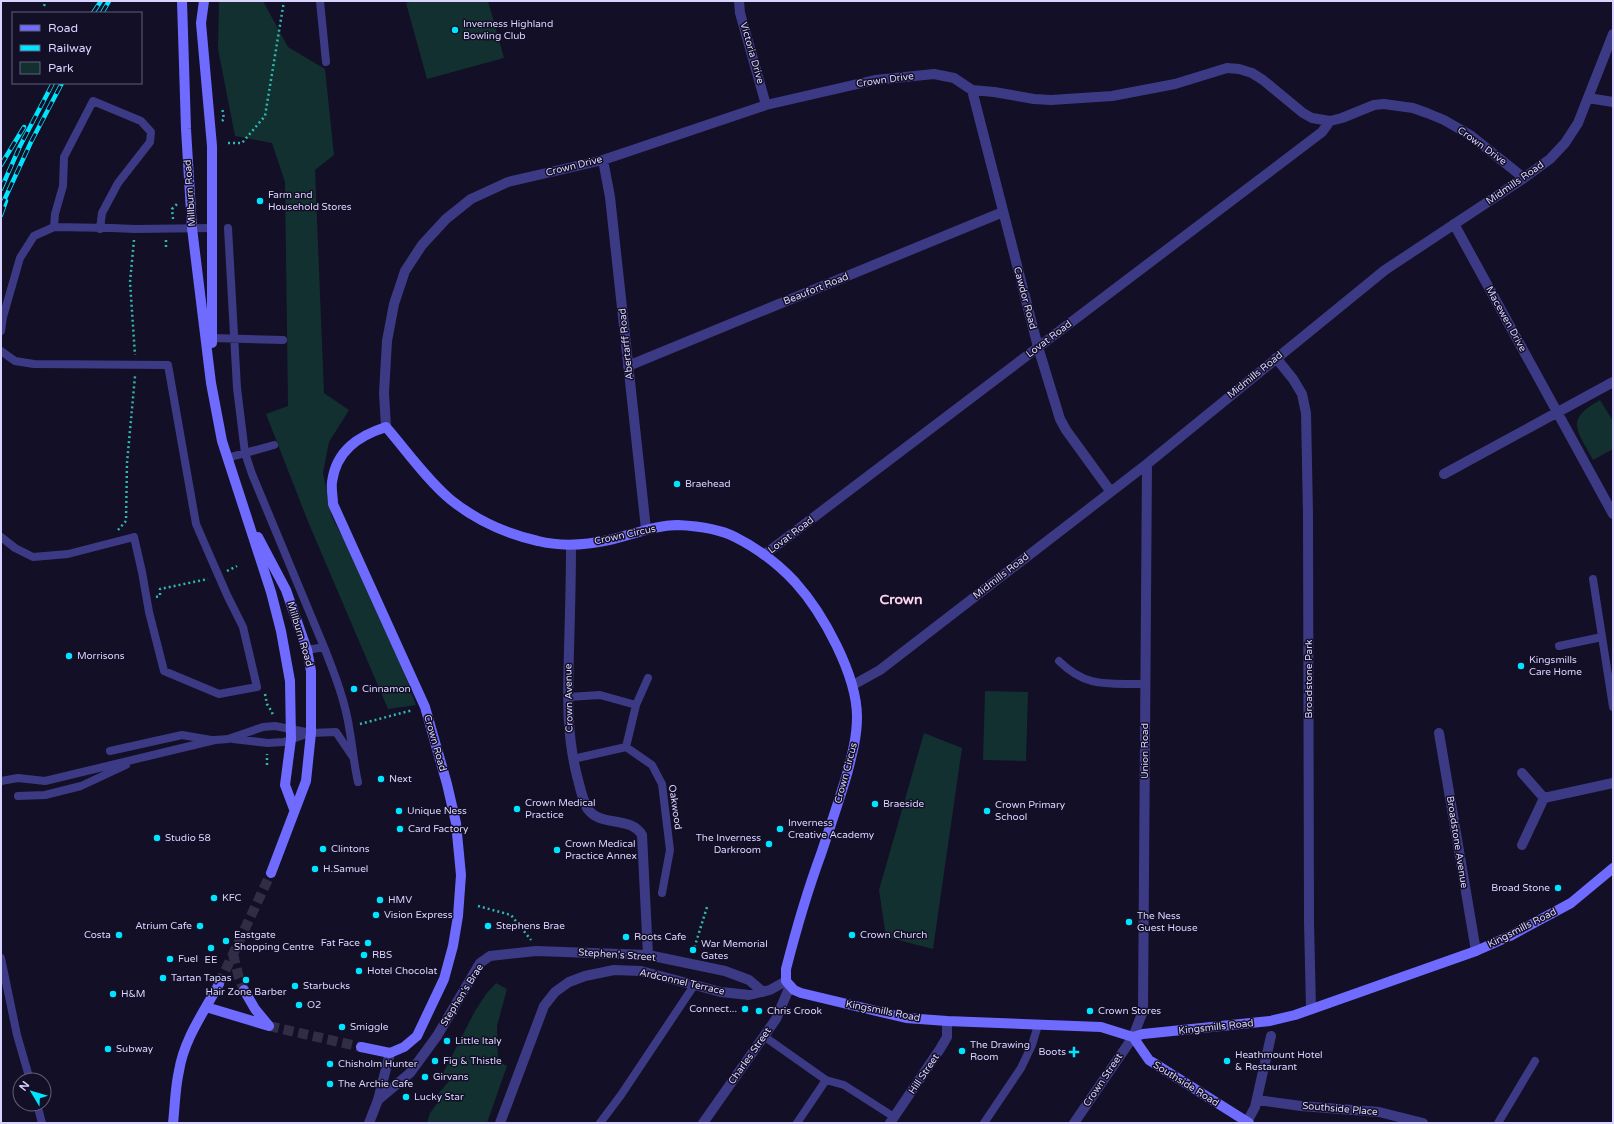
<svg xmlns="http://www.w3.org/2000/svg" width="1614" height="1124" font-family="'Varela Round',sans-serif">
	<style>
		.green { fill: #12302f }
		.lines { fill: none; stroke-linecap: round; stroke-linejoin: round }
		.secondary-tunnel { stroke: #312d47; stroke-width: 10; stroke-dasharray: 10 5; stroke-linecap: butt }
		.path { stroke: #2fb8b0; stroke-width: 2.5; stroke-dasharray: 2 3; stroke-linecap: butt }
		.lane { stroke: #3d3a85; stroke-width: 8 }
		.street { stroke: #3d3a85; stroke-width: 10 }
		.secondary { stroke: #6f6bff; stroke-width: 10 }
		.rail-casing { stroke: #00e5ff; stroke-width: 4.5 }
		.rail { stroke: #130f26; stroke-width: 3; stroke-dasharray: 9; stroke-linecap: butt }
		.poi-dot { fill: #00e5ff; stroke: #130f26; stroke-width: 1.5 }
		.labels { text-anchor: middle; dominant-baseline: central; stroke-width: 3; stroke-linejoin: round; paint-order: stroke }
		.poi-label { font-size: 10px; fill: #d9d4ff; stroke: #130f26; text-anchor: start }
		.street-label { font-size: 10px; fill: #d9d4ff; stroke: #130f26 }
		.district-label { font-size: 14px; font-weight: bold; fill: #ffd6f0; stroke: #130f26 }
	</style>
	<rect width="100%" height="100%" fill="#130f26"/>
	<path class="green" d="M219 1H263L288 47 325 69 334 155 315 170 324 393 349 410 329 442 323 473 332 517 382 613 416 705 388 709 309 524 266 414 288 406 285 182 272 143 235 136 218 49Z
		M414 1H488L504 58 427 79 406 3Z
		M1600 400 1613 421V449L1593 460C1577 430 1564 420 1600 400Z
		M985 691 1028 692 1026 761 983 760Z
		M924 733 962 748 933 949 886 937 879 890Z
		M496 983 507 989 497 1026 498 1061 507 1066 487 1123H427L430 1113 441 1098 437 1095 451 1079 442 1075 475 1011 486 994Z"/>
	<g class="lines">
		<path class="secondary-tunnel" d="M233 954 239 978 244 990
			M219 984 271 873
			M269 1026 361 1047"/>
		<path class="path" d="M44 6 46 1
			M222 121 224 119 222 107
			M228 143H242L265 116 284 1
			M173 219 172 209 178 203
			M134 240 130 282 135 355
			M166 240V248
			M118 530 126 521 127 463 135 376
			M227 571 237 566
			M156 597 160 596V589L208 579
			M265 694 267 704 272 712 273 717
			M360 724 413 710
			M267 765V754
			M478 906 511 915 531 940
			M693 952 707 907"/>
		<path class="lane" d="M320 1 326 62
			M54 227 55 214 63 186 64 157 93 101 141 121 151 132 150 142 118 183 102 213 100 229
			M228 228 237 388 245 453 252 474 324 647
			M1 331 3 317 20 258 34 236 54 227 112 228 135 229 213 228
			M212 338 283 340
			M1 351 15 361 34 364 168 365 196 524 227 595 243 627 257 687 219 694 164 671 149 612 142 572 134 537 68 554 33 557 15 548 1 537
			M227 458 274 445
			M1593 579 1613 707
			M1559 646 1602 637
			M307 650 324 647C335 675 346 703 350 733 353 750 354 765 358 782
			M1059 661C1087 689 1109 683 1146 684
			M568 697 600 695 636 705 626 747
			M636 705 648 678
			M233 739 268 743 284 742 309 733
			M110 751 182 735 211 740
			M573 759 626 747 652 765 662 784 670 850 662 893
			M1 781 18 778 45 781 215 740 228 739 263 727 275 726 311 733 336 732 353 757
			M18 796 45 795 81 786 126 765
			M1 958 17 1035 30 1080
			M765 1037 826 1080 844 1085 894 1117
			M37 1104 42 1123
			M600 1123 621 1095 695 984
			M797 1123 826 1080
			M984 1123 1021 1068 1032 1045 1038 1025
			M1498 1123 1535 1061"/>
		<path class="street" d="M739 1 740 13 766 105
			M972 90 1038 347 1060 419 1066 430 1111 492
			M1588 98 1613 102
			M603 160 610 197 646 529
			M1454 224 1613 514
			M1276 358 1293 379 1302 394 1306 413 1308 514 1309 921 1311 1009
			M628 366 1003 212
			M386 427 384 393 387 341 394 304 405 271 422 245 446 219 471 199 508 182 603 160 766 105 875 80 934 74 954 78 972 90 994 92 1034 99 1051 100 1112 96 1175 84 1227 68 1239 69 1252 73 1263 80 1303 113 1312 118 1330 121 1342 118 1374 105 1384 104 1413 108 1427 113 1444 120 1470 135 1524 178
			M1444 474 1613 382
			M571 546C571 580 570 615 569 649 568 694 566 732 577 776 580 787 582 798 587 808 600 828 630 815 642 835L648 955
			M764 555 1322 132 1330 121
			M853 685 880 670 1147 464 1385 270 1524 178 1550 159 1565 143 1578 123 1613 34
			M1439 733 1476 951
			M1522 773 1544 798
			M1522 845 1544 798 1613 783
			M378 1100 410 1073 437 1036 480 963 490 956 536 951 648 955 725 971 749 980 763 992
			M1257 1100 1301 1106 1379 1112 1423 1123
			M1247 1122 1255 1107 1271 1036
			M369 1123 378 1100 390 1053
			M500 1123 544 1006 555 992 569 982 585 976 614 970 641 971 721 992 749 995 770 990 786 981
			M703 1123 776 1019 790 986
			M890 1123 940 1049 947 1037V1021
			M1074 1123 1133 1037 1143 1011 1147 464"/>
		<path class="secondary" d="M182 1 186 129 192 228 211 383 222 441 271 592 281 631 290 681 291 739 285 785 294 809
			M204 1 201 23 212 146V343
			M258 537 286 590 307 650 311 671V733L306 781 271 873
			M244 990 255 1009 269 1026
			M206 1007 269 1026
			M1133 1037 1149 1060 1249 1123
			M361 1047 390 1053 404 1047 417 1036 444 979 453 946 458 916 461 875 456 823 447 784 425 707 333 504C333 497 331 489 332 482 336 451 358 436 386 427 406 450 427 480 451 500 476 520 507 534 538 541 562 547 586 545 609 540 632 535 654 525 678 525 697 526 718 528 735 537 757 548 778 564 795 582 823 613 857 675 857 717 857 737 852 755 847 774 839 801 830 827 821 854 807 892 796 930 786 969V981L794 990 801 993 906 1018 947 1021 1101 1027 1133 1037 1143 1034 1270 1021 1295 1015 1476 951 1510 936 1571 903 1613 868
			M173 1123C175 1106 175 1088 179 1071 184 1039 204 1012 219 984"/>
		<g class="rail-casing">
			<path id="rail" d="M93 13 101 1
				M102 13 109 1
				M1 165 24 127
				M1 189 20 146 53 83
				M1 207 31 142 62 83
				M1 215 6 201"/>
		</g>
		<use href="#rail" class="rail"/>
	</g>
	<g class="poi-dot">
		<circle cx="455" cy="30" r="4"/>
		<circle cx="260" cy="201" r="4"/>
		<circle cx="677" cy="484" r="4"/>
		<circle cx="69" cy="656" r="4"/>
		<circle cx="1521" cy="666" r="4"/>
		<circle cx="354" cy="689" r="4"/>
		<circle cx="381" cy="779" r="4"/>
		<circle cx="875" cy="804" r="4"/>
		<circle cx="517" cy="809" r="4"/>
		<circle cx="399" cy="811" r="4"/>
		<circle cx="987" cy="811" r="4"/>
		<circle cx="400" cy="829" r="4"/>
		<circle cx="780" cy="829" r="4"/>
		<circle cx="157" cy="838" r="4"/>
		<circle cx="769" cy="844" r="4"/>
		<circle cx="323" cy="849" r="4"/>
		<circle cx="557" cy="850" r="4"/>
		<circle cx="315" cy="869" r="4"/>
		<circle cx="1558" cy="888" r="4"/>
		<circle cx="214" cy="898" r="4"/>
		<circle cx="380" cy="900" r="4"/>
		<circle cx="376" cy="915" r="4"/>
		<circle cx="1129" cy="922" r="4"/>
		<circle cx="200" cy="926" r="4"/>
		<circle cx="488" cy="926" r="4"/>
		<circle cx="119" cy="935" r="4"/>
		<circle cx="852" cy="935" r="4"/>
		<circle cx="626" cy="937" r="4"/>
		<circle cx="226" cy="941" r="4"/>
		<circle cx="368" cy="943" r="4"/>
		<circle cx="211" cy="948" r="4"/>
		<circle cx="693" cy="950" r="4"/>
		<circle cx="364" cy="955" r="4"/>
		<circle cx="170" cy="959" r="4"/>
		<circle cx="359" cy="971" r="4"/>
		<circle cx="163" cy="978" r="4"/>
		<circle cx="246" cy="980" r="4"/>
		<circle cx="295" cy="986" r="4"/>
		<circle cx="113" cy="994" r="4"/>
		<circle cx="299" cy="1005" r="4"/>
		<circle cx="745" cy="1009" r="4"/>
		<circle cx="759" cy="1011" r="4"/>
		<circle cx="1090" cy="1011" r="4"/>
		<circle cx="342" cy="1027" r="4"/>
		<circle cx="447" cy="1041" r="4"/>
		<circle cx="108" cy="1049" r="4"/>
		<circle cx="962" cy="1051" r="4"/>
		<path d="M1072 1046h4v4h4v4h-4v4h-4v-4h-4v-4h4z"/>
		<circle cx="435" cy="1061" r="4"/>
		<circle cx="1227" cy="1061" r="4"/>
		<circle cx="330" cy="1064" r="4"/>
		<circle cx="425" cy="1077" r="4"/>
		<circle cx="330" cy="1084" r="4"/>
		<circle cx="406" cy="1097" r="4"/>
	</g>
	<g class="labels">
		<g class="poi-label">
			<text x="463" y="24">Inverness Highland<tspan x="463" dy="12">Bowling Club</tspan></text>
			<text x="268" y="195">Farm and<tspan x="268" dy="12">Household Stores</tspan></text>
			<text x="685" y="484">Braehead</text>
			<text x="77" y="656">Morrisons</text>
			<text x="1529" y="660">Kingsmills<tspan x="1529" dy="12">Care Home</tspan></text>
			<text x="362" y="689">Cinnamon</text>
			<text x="389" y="779">Next</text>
			<text x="525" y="803">Crown Medical<tspan x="525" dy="12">Practice</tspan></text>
			<text x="883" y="804">Braeside</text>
			<text x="995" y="805">Crown Primary<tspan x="995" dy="12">School</tspan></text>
			<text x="407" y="811">Unique Ness</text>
			<text x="788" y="823">Inverness<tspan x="788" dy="12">Creative Academy</tspan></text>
			<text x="408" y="829">Card Factory</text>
			<text x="165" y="838">Studio 58</text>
			<text x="761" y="838" text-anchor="end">The Inverness<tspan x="761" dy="12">Darkroom</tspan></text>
			<text x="565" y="844">Crown Medical<tspan x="565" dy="12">Practice Annex</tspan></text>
			<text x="331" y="849">Clintons</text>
			<text x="323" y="869">H.Samuel</text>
			<text x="1550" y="888" text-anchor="end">Broad Stone</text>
			<text x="222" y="898">KFC</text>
			<text x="388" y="900">HMV</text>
			<text x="384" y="915">Vision Express</text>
			<text x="1137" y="916">The Ness<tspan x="1137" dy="12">Guest House</tspan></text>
			<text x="192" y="926" text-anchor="end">Atrium Cafe</text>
			<text x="496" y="926">Stephens Brae</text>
			<text x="111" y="935" text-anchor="end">Costa</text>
			<text x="234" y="935">Eastgate<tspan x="234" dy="12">Shopping Centre</tspan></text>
			<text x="860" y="935">Crown Church</text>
			<text x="634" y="937">Roots Cafe</text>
			<text x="360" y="943" text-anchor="end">Fat Face</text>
			<text x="701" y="944">War Memorial<tspan x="701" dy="12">Gates</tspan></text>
			<text x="372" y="955">RBS</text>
			<text x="178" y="959">Fuel</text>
			<text x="211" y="960" text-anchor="middle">EE</text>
			<text x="367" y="971">Hotel Chocolat</text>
			<text x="171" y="978">Tartan Tapas</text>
			<text x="303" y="986">Starbucks</text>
			<text x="246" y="992" text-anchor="middle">Hair Zone Barber</text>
			<text x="121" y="994">H&amp;M</text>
			<text x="307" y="1005">O2</text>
			<text x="737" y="1009" text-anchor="end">Connect...</text>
			<text x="767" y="1011">Chris Crook</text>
			<text x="1098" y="1011">Crown Stores</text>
			<text x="350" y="1027">Smiggle</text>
			<text x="455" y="1041">Little Italy</text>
			<text x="970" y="1045">The Drawing<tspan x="970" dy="12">Room</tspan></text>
			<text x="116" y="1049">Subway</text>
			<text x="1066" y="1052" text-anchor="end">Boots</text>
			<text x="1235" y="1055">Heathmount Hotel<tspan x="1235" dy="12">&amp; Restaurant</tspan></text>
			<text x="443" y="1061">Fig &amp; Thistle</text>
			<text x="338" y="1064">Chisholm Hunter</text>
			<text x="433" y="1077">Girvans</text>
			<text x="338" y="1084">The Archie Cafe</text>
			<text x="414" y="1097">Lucky Star</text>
		</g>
		<g class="street-label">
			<text transform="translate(752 53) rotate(74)">Victoria Drive</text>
			<text transform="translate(885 80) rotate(-8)">Crown Drive</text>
			<text transform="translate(1482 146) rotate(36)">Crown Drive</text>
			<text transform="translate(574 166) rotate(-14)">Crown Drive</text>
			<text transform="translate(1515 183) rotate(-35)">Midmills Road</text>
			<text transform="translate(190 193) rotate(-94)">Millburn Road</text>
			<text transform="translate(816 289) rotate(-22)">Beaufort Road</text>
			<text transform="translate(1025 298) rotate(75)">Cawdor Road</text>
			<text transform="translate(1506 319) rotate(61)">Macewen Drive</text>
			<text transform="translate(1049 339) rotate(-37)">Lovat Road</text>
			<text transform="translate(626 344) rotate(-96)">Abertarff Road</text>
			<text transform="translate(1255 375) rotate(-39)">Midmills Road</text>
			<text transform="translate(625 535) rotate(-12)">Crown Circus</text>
			<text transform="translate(791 535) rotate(-37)">Lovat Road</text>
			<text transform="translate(1001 576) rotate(-38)">Midmills Road</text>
			<text transform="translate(300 634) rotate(73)">Millburn Road</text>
			<text transform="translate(1309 679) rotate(-90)">Broadstone Park</text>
			<text transform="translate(569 698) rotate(-91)">Crown Avenue</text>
			<text transform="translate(435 743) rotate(74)">Crown Road</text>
			<text transform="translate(1145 751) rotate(-90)">Union Road</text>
			<text transform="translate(846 773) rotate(-75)">Crown Circus</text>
			<text transform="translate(675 807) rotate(82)">Oakwood</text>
			<text transform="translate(1457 842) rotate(81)">Broadstone Avenue</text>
			<text transform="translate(1522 928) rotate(-27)">Kingsmills Road</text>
			<text transform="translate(617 955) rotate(4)">Stephen's Street</text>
			<text transform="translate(682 982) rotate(13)">Ardconnel Terrace</text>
			<text transform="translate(462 995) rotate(-58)">Stephen's Brae</text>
			<text transform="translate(883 1011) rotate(11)">Kingsmills Road</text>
			<text transform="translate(1216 1027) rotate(-6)">Kingsmills Road</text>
			<text transform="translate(750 1056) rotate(-55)">Charles Street</text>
			<text transform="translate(924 1074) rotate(-56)">Hill Street</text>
			<text transform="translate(1103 1080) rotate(-56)">Crown Street</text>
			<text transform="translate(1186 1084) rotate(32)">Southside Road</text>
			<text transform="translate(1340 1109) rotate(5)">Southside Place</text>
		</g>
		<g class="district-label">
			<text x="901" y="599">Crown</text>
		</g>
	</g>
	<rect width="1614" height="1124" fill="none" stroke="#d9d4ff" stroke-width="4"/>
	<rect x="12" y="12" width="130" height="72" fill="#130f26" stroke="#625e7d"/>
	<rect x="20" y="25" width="20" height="6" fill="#6f6bff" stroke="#625e7d"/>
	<text x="48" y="32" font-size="12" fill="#d9d4ff">Road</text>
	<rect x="20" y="45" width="20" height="6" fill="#00e5ff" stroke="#625e7d"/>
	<text x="48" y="52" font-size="12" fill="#d9d4ff">Railway</text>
	<rect x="20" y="62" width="20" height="12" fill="#12302f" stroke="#625e7d"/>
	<text x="48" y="72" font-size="12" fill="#d9d4ff">Park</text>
	<g transform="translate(32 1092) rotate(308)"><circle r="19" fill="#130f26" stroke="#625e7d"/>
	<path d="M0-3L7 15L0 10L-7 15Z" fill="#00e5ff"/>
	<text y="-6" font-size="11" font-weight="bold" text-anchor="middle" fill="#d9d4ff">N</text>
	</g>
</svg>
